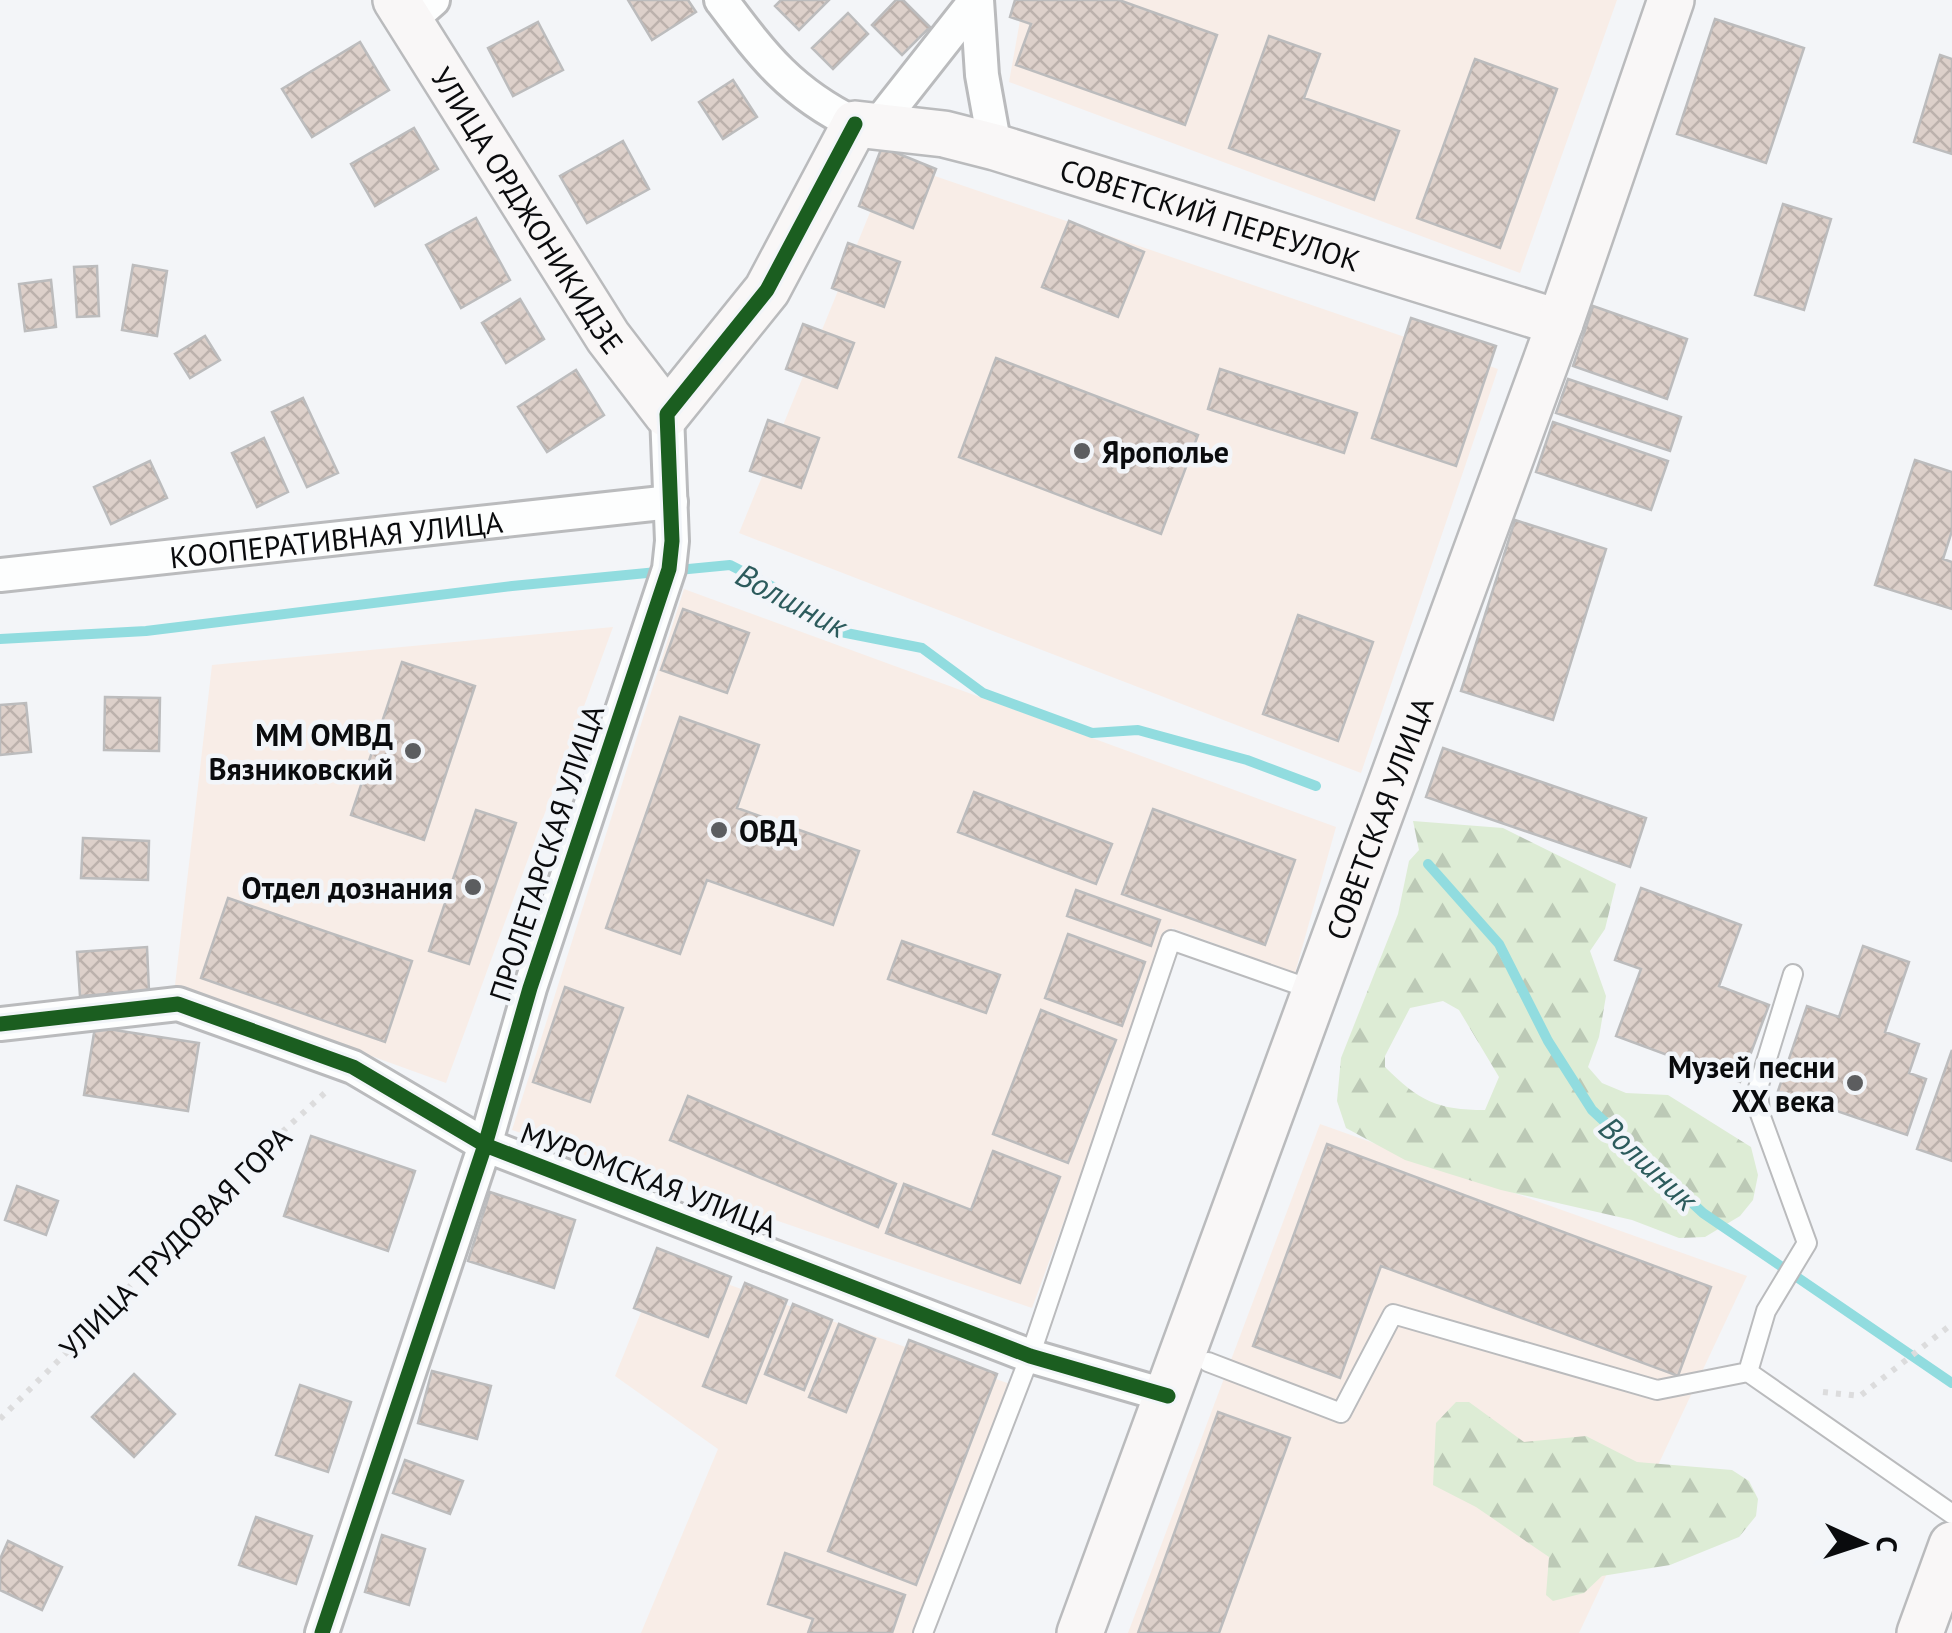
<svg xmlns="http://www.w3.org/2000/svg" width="1952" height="1633" font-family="'PT Sans',sans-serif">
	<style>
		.commercial { fill: #f8ede7 }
		.forest { fill: url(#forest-firs); fill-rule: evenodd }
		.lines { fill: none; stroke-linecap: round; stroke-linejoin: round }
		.stream { stroke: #91dcdf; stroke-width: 10 }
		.building { fill: url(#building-cross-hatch); stroke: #bcbcbd; stroke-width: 2.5 }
		.lane-casing { stroke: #babbbd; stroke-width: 22 }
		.street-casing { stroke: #babbbd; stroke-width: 38 }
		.secondary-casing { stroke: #babbbd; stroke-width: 50 }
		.path { stroke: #dcdcdd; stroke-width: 6; stroke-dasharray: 5 8; stroke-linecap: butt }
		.lane { stroke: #fdfefe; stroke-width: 18 }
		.street { stroke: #fdfefe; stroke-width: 32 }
		.secondary { stroke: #f9f7f7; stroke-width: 45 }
		.cycleway-casing { stroke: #f2f5f9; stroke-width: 21 }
		.cycleway { stroke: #1b5e20; stroke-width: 15 }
		.poi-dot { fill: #5c5d5f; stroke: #f2f5f9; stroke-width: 4 }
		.labels { text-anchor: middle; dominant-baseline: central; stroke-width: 9; stroke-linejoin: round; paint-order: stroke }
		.street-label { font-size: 30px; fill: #0a0b0d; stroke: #f2f5f9 }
		.poi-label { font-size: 30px; font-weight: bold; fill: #0a0b0d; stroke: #f2f5f9; text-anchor: end }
		.water-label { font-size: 32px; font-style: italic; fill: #2c5b5c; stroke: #f2f5f9 }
	</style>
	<defs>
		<pattern id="forest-firs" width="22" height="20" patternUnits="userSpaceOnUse" patternTransform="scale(2.5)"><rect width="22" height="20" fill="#ddecd5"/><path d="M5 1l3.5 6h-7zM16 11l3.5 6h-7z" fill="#bcc9b6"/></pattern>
		<pattern id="building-cross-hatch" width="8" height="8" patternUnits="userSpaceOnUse" patternTransform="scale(2.5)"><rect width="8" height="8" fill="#ddd0ca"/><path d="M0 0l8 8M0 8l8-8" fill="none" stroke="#bcb1ac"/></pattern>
	</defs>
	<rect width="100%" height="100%" fill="#f3f5f8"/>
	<path class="commercial" d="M1032 0H1617L1520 273 1009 82 1021 15Z
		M891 161 1498 369 1361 773 739 533Z
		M684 589 1336 827 1295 973 1172 928 1032 1308 512 1130Z
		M613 627 446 1083 175 985 212 665Z
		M1320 1124 1747 1276 1579 1633H1128Z
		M662 1261 1010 1384 926 1633H641L718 1449 615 1376Z"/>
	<path class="forest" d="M1413 821 1503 828 1616 884 1605 929 1590 951 1606 996 1599 1037 1588 1067 1602 1083 1626 1093 1668 1095 1751 1147 1758 1175 1753 1200 1740 1216 1705 1237 1679 1238 1632 1220 1501 1190 1405 1160 1346 1128 1337 1101 1341 1058 1398 914 1409 861 1419 850ZM1443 1001 1459 1010 1499 1077 1485 1110C1437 1110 1419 1101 1385 1067V1056L1410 1008Z
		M1456 1402H1469L1524 1442 1586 1436 1637 1462 1732 1470 1749 1481 1758 1499 1756 1516 1739 1537 1670 1565 1602 1576 1584 1593 1553 1601 1546 1595 1549 1557 1476 1507 1433 1485 1436 1423Z"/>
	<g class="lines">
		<path class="stream" d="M0 639 146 631 512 586 730 565 779 590 836 631 922 648 983 693 1092 733 1138 730 1247 760 1316 786
			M1428 864 1499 944 1548 1041 1592 1110 1703 1213 1952 1383"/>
	</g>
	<path class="building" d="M628 0H688L696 12 652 40Z
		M781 0H829L799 30 775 6Z
		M896 0H903L930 27 902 55 872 25Z
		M1015 0H1119L1217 35 1185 125 1016 65 1031 24 1010 17Z
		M848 13 868 34 833 69 812 48Z
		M1715 19 1804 48 1766 163 1677 134Z
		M538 22 563 70 513 96 488 48Z
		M1269 36 1320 54 1304 98 1399 131 1374 200 1229 148Z
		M360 42 389 90 312 137 282 89Z
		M1940 55 1952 59V154L1914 142Z
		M1475 59 1557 89 1500 248 1417 218Z
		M733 80 757 117 723 139 699 102Z
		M414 128 438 169 375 206 351 164Z
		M623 141 649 189 587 223 560 176Z
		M882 147 936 169 913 228 859 206Z
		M1783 204 1831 219 1804 310 1755 295Z
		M476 218 510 280 461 308 426 245Z
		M1069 221 1144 252 1118 317 1042 287Z
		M848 243 900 262 884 307 832 288Z
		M133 265 167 271 157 336 122 330Z
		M97 266 99 316 77 317 74 267Z
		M51 280 56 327 25 331 19 284Z
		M520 299 544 339 506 363 482 323Z
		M1593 306 1687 339 1667 399 1573 366Z
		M1411 318 1496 346 1456 466 1372 438Z
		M803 324 854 343 837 388 786 369Z
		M205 336 220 360 190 378 175 354Z
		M996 358 1198 435 1161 534 959 457Z
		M1220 369 1357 413 1344 453 1208 409Z
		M576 370 604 415 547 452 518 407Z
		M1568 379 1681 417 1670 451 1556 413Z
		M303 398 338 473 307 487 272 412Z
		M768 420 819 438 801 488 750 471Z
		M1553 422 1668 461 1651 510 1536 472Z
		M264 438 288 492 257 507 232 453Z
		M1915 460 1952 472V531L1943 559 1952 562V609L1875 585Z
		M150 461 167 498 111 524 94 487Z
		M1515 520 1606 549 1553 720 1461 691Z
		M683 609 749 633 727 693 661 670Z
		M1298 615 1373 642 1338 741 1263 714Z
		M402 662 475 686 424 840 351 815Z
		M105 697 160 698 159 751 104 750Z
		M26 703 31 752 0 755V705Z
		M680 717 759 745 737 808 859 851 833 925 707 880 680 954 606 928Z
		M1443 748 1646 818 1630 867 1426 797Z
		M974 792 1112 844 1096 884 958 832Z
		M1153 809 1295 860 1265 945 1122 894Z
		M476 810 516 823 469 964 429 951Z
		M83 838 149 841 148 880 81 878Z
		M1641 888 1741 925 1719 986 1769 1005 1740 1082 1616 1036 1641 969 1615 960Z
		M1076 890 1160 920 1151 946 1067 916Z
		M228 898 412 961 385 1042 201 978Z
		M1068 934 1145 962 1122 1026 1045 998Z
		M902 941 1000 975 986 1013 888 979Z
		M1863 946 1909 962 1885 1032 1919 1044 1909 1073 1926 1079 1907 1135 1778 1091 1807 1006 1839 1017Z
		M147 947 149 991 80 996 77 952Z
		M565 987 623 1008 590 1102 533 1082Z
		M1041 1010 1116 1040 1068 1163 993 1134Z
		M95 1027 199 1043 188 1111 84 1095Z
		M1952 1050V1161L1917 1149Z
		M688 1096 896 1184 878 1227 670 1140Z
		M311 1136 415 1171 388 1251 284 1216Z
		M1327 1144 1711 1287 1678 1376 1381 1266 1340 1378 1253 1346Z
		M993 1151 1060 1177 1020 1283 886 1233 904 1184 971 1210Z
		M17 1186 58 1201 46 1235 5 1220Z
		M490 1192 575 1220 554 1288 468 1261Z
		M657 1248 731 1277 708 1337 634 1308Z
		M745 1283 787 1300 746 1403 703 1386Z
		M793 1304 832 1320 804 1390 765 1374Z
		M839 1324 875 1339 846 1412 809 1397Z
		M909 1340 997 1374 916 1585 828 1551Z
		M432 1371 491 1386 477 1439 418 1423Z
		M134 1374 175 1414 134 1457 92 1417Z
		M300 1385 351 1402 328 1472 276 1455Z
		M1218 1412 1290 1438 1219 1633H1138Z
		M405 1460 463 1481 450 1514 393 1493Z
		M256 1517 312 1536 296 1584 239 1565Z
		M382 1535 425 1549 409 1605 365 1592Z
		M8 1541 62 1567 42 1610 0 1590V1559Z
		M785 1553 905 1595 892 1633H808L813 1619 768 1604Z"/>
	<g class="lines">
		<g class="lane-casing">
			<path id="lane" d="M1208 1362 1341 1413 1393 1314 1657 1390 1748 1372 1952 1514
				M1748 1372 1766 1311 1807 1243 1760 1114 1758 1088 1793 974
				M923 1633 1030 1356 1171 940 1316 991"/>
		</g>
		<g class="street-casing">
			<g id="street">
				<path d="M721 0C764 57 790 92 855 124"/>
				<path d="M977 0 982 75 995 147"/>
				<path d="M409 21 433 0"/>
				<path d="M876 127 976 0"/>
				<path id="s1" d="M0 575 671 502"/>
				<path d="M0 1024 178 1004 353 1067 485 1145 1030 1356 1168 1396"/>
				<path d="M322 1633 485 1145 530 988 669 569 672 541 667 414"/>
			</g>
		</g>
		<g class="secondary-casing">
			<g id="secondary">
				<path id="s2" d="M396 0 608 337 667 414 767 290 855 124 944 134 995 147 1560 323"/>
				<path id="s3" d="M1080 1633 1560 323 1671 0"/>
				<path d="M1920 1633 1952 1545"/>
			</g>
		</g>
		<path class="path" d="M1823 1392 1860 1396 1952 1324
			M0 1419 91 1328 223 1186 327 1091"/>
		<use href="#lane" class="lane"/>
		<use href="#street" class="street"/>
		<use href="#secondary" class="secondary"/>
		<g class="cycleway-casing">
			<path id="cycleway" d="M0 1024 178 1004 353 1067 485 1145 1030 1356 1168 1396
				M322 1633 485 1145 530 988 669 569 672 541 667 414 767 290 855 124"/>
		</g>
		<use href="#cycleway" class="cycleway"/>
	</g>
	<g class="poi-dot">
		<circle cx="1082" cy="451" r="10"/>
		<circle cx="413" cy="751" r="10"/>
		<circle cx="719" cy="830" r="10"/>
		<circle cx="473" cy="887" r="10"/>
		<circle cx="1855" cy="1083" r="10"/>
	</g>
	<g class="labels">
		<g class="street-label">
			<text stroke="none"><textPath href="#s2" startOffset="248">УЛИЦА ОРДЖОНИКИДЗЕ</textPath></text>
			<text stroke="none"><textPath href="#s2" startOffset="1210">СОВЕТСКИЙ ПЕРЕУЛОК</textPath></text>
			<text stroke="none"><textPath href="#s1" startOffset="338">КООПЕРАТИВНАЯ УЛИЦА</textPath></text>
			<text stroke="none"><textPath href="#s3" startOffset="868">СОВЕТСКАЯ УЛИЦА</textPath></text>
			<text transform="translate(546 853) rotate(-72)">ПРОЛЕТАРСКАЯ УЛИЦА</text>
			<text transform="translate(649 1179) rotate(21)">МУРОМСКАЯ УЛИЦА</text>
			<text transform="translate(175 1242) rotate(-45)">УЛИЦА ТРУДОВАЯ ГОРА</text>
		</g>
		<g class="poi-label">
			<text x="1102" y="451" text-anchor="start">Ярополье</text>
			<text x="393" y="734">ММ ОМВД<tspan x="393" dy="34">Вязниковский</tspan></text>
			<text x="739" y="830" text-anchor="start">ОВД</text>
			<text x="453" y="887">Отдел дознания</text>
			<text x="1835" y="1066">Музей песни<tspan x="1835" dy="34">XX века</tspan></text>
		</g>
		<g class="water-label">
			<text transform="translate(792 600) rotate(28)">Волшник</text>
			<text transform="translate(1649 1163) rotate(43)">Волшник</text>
		</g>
	</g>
	<g transform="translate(1862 1543) rotate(93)" stroke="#f2f5f9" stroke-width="8" paint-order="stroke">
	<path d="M0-8L18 38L0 25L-18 38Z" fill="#0a0b0d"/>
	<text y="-15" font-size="28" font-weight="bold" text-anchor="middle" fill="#0a0b0d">С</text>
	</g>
</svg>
